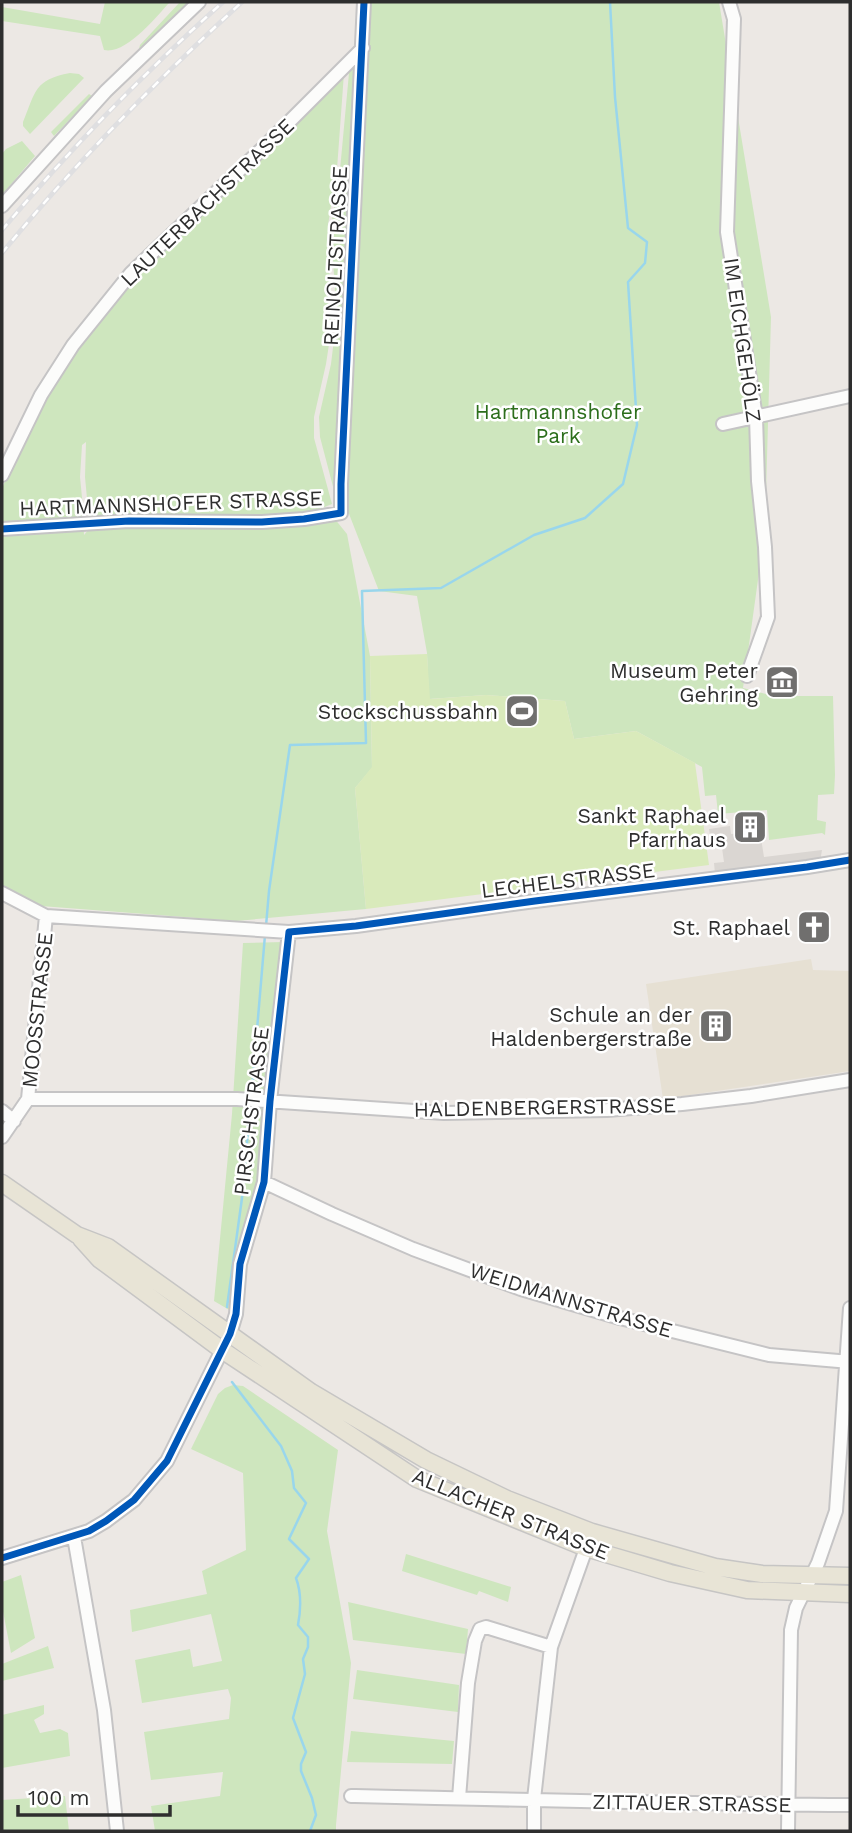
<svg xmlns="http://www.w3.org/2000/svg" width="852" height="1833" font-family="'Work Sans',sans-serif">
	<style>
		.education { fill: #e6e0d3 }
		.green { fill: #cee6be }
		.pitch { fill: #d9eabb }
		.plaza { fill: #dad6d2 }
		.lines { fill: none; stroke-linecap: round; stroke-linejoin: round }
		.stream { stroke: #99d6ec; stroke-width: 2.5 }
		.minor-casing { stroke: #c5c4c5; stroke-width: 16 }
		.major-casing { stroke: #c6c5c4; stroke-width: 19 }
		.minor { stroke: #fcfcfb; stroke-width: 12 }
		.major { stroke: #e8e4d6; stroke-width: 16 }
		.rail-casing { stroke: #dfdfe1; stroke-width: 5 }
		.rail { stroke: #fff; stroke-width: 2.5; stroke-dasharray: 8; stroke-linecap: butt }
		.cycleway-casing { stroke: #fff; stroke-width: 11 }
		.cycleway { stroke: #0057b8; stroke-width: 7 }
		.labels { text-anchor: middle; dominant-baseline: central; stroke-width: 5; stroke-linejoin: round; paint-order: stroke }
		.street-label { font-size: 21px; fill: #2e2e2e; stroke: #fff }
		.park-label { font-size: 21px; fill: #2c6e1b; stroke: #fff }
		.poi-label { font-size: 21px; fill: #2e2e2e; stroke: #fff; text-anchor: end }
	</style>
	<rect width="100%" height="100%" fill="#ece8e4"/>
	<path class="education" d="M811 959 813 970 850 971V1071L663 1099 646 984Z"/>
	<path class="green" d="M105 2H170C156 17 126 55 104 50L100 36 2 21V7L100 24Z
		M180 2H191L142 49H139L140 45Z
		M367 2H719L771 317 765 529 743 688 774 696H833L835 775 834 794 818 795 817 820 826 822 825 835 822 833 769 840 767 810 718 814 716 795 705 796 702 767 636 731 574 739 565 701 486 695 429 699 427 653 417 596 379 591 344 501Z
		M352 65 356 72 336 498 320 437 319 417 331 364 335 331 336 308 331 226 340 170 349 73Z
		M70 73 79 74 84 78 30 134 23 126V122C36 91 34 80 70 73Z
		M344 73 337 169 328 225V253L332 308 331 331 326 364 314 417V438L332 504 307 514 236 518 89 520 85 477 86 442 82 445 80 477 84 518 83 519 84 535 90 528 334 518 347 534 370 656 372 768 355 788 366 909 236 921 41 906 2 885V489C20 440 46 391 76 348 101 311 133 280 164 248 222 188 284 131 344 73Z
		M89 94 92 96 54 136 51 132Z
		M22 141 35 156 2 195V154L6 149Z
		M283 942 260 1182 231 1311 214 1301 232 1114 243 943Z
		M233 1385 243 1386 338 1450 327 1531 351 1663 336 1825V1831H155L151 1806 220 1796 223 1772 151 1780 144 1732 229 1719 231 1698 228 1689 142 1703 135 1660 190 1649 193 1667 222 1661 211 1614 132 1632 130 1610 207 1594 202 1571 246 1550 243 1473 191 1449 218 1394 225 1388Z
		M406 1554 511 1587 508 1602 479 1591 477 1595 402 1571Z
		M21 1575 35 1638 11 1653 2 1606V1582Z
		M348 1602 468 1629 466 1654 353 1640Z
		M48 1646 54 1668 2 1681V1664Z
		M357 1670 459 1685 458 1712 353 1699Z
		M44 1705V1714L34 1720 40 1733 60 1729 68 1733 70 1756 2 1768V1715Z
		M351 1731 454 1741 452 1764 347 1762Z
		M65 1796 69 1831H2V1800Z"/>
	<path class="pitch" d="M427 654 430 699 486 695 565 701 574 739 636 731 695 763 709 865 366 909 355 788 372 767 370 656Z"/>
	<path class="plaza" d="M730 826 731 834 760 832 764 857 822 850 820 862 715 874 714 863 724 862 721 841 711 842 709 829Z"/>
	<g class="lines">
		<path class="stream" d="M266 926 269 891 290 745 366 743 362 591 441 588 534 535 585 518 623 484 637 425 628 282 645 263 647 242 628 228 615 97 610 2
			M252 1089 265 935
			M227 1307 242 1198 250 1109
			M232 1382 281 1446 292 1471 294 1488 306 1503 289 1539 309 1559 296 1578C302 1594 301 1609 298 1625L308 1637V1647L303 1659 305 1674 293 1718 306 1752 301 1764V1771L312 1798 316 1815 310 1831"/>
		<g class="minor-casing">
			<path id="minor" d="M729 2 734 19 727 232 756 417 758 481 765 547 768 617 747 676
				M2 206 106 91 199 2
				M723 424 850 396
				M2 475 41 395 73 345 131 273 265 146 363 48
				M2 529 129 521 262 522 304 519 341 513V484L364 2
				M2 893 46 916 289 932 356 926 535 901 807 867 850 860
				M28 1099H237L444 1113 607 1110 682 1104 751 1096 850 1080
				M2 1111 14 1121
				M2 1137 28 1099 46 916
				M264 1182 332 1214 413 1249 521 1289 620 1318 769 1355 850 1362
				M74 1537 104 1710 117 1831
				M2 1558 89 1531 106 1521 134 1500 167 1461 230 1334 236 1314 240 1264 264 1182 270 1101 289 932
				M351 1796C518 1800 684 1804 850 1805
				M459 1798 468 1683 475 1641 480 1629 486 1627 551 1647
				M534 1831V1799L551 1647 588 1543
				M788 1831 791 1630 796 1608 818 1563 836 1511 850 1308"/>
		</g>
		<g class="major-casing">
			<path id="major" d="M2 1183 77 1235 108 1247 311 1392 426 1460 507 1499 592 1532 715 1567 762 1574 850 1576
				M81 1239 99 1259 222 1350 417 1479 586 1548 670 1573 747 1590 850 1594"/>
		</g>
		<use href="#minor" class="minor"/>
		<use href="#major" class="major"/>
		<g class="rail-casing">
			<path id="rail" d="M2 230C70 149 144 73 223 2
				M2 253C75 163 156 81 242 2"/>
		</g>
		<use href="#rail" class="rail"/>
		<g class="cycleway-casing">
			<path id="cycleway" d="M2 529 129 521 262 522 304 519 341 513V484L364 2
				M2 1558 89 1531 106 1521 134 1500 167 1461 230 1334 236 1314 240 1264 264 1182 270 1101 289 932 356 926 535 901 807 867 850 860"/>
		</g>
		<use href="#cycleway" class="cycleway"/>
	</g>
	<defs>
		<g id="museum-square" transform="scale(1.75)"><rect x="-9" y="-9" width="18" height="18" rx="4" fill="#706f6e" stroke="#fff"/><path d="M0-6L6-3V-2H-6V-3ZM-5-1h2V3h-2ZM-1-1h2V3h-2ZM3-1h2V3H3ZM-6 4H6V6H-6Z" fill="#fff"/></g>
		<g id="stadium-square" transform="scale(1.75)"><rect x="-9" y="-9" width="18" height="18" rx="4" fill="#706f6e" stroke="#fff"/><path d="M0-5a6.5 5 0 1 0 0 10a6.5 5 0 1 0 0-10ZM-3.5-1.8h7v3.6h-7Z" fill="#fff"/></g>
		<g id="building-square" transform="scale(1.75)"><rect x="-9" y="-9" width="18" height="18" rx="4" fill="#706f6e" stroke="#fff"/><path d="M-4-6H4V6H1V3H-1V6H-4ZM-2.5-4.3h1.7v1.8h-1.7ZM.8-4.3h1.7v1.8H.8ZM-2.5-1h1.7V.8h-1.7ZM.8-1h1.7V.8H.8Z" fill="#fff"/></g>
		<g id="church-square" transform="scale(1.75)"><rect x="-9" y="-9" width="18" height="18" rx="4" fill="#706f6e" stroke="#fff"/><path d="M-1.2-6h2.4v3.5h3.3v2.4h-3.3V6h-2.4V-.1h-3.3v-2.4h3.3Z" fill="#fff"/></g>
	</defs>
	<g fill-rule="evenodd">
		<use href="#museum-square" x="782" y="682"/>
		<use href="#stadium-square" x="522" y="711"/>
		<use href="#building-square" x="750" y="827"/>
		<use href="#church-square" x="814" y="927"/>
		<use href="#building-square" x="716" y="1026"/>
	</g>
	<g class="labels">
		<g class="street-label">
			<text transform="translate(207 202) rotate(-44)">LAUTERBACHSTRASSE</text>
			<text transform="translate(335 256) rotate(-87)">REINOLTSTRASSE</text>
			<text transform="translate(743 340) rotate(82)">IM EICHGEHÖLZ</text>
			<text transform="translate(171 503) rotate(-2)">HARTMANNSHOFER STRASSE</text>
			<text transform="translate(568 880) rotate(-7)">LECHELSTRASSE</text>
			<text transform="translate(37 1010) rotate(-84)">MOOSSTRASSE</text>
			<text transform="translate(545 1107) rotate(-1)">HALDENBERGERSTRASSE</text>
			<text transform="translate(251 1111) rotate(-83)">PIRSCHSTRASSE</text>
			<text transform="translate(571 1300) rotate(17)">WEIDMANNSTRASSE</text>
			<text transform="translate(511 1514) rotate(22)">ALLACHER STRASSE</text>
			<text transform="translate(692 1803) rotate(1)">ZITTAUER STRASSE</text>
		</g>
		<g class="park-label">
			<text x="558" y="411">Hartmannshofer<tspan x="558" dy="24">Park</tspan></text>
		</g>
		<g class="poi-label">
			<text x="758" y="670">Museum Peter<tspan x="758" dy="24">Gehring</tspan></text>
			<text x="498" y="711">Stockschussbahn</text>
			<text x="726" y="815">Sankt Raphael<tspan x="726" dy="24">Pfarrhaus</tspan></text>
			<text x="790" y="927">St. Raphael</text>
			<text x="692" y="1014">Schule an der<tspan x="692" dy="24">Haldenbergerstraße</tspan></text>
		</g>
	</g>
	<rect width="852" height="1833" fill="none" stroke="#2e2e2e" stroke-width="7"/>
	<path d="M18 1805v10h152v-10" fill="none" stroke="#2e2e2e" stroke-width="3.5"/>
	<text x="28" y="1805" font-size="21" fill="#2e2e2e" stroke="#ffffff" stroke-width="5" paint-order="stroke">100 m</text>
</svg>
